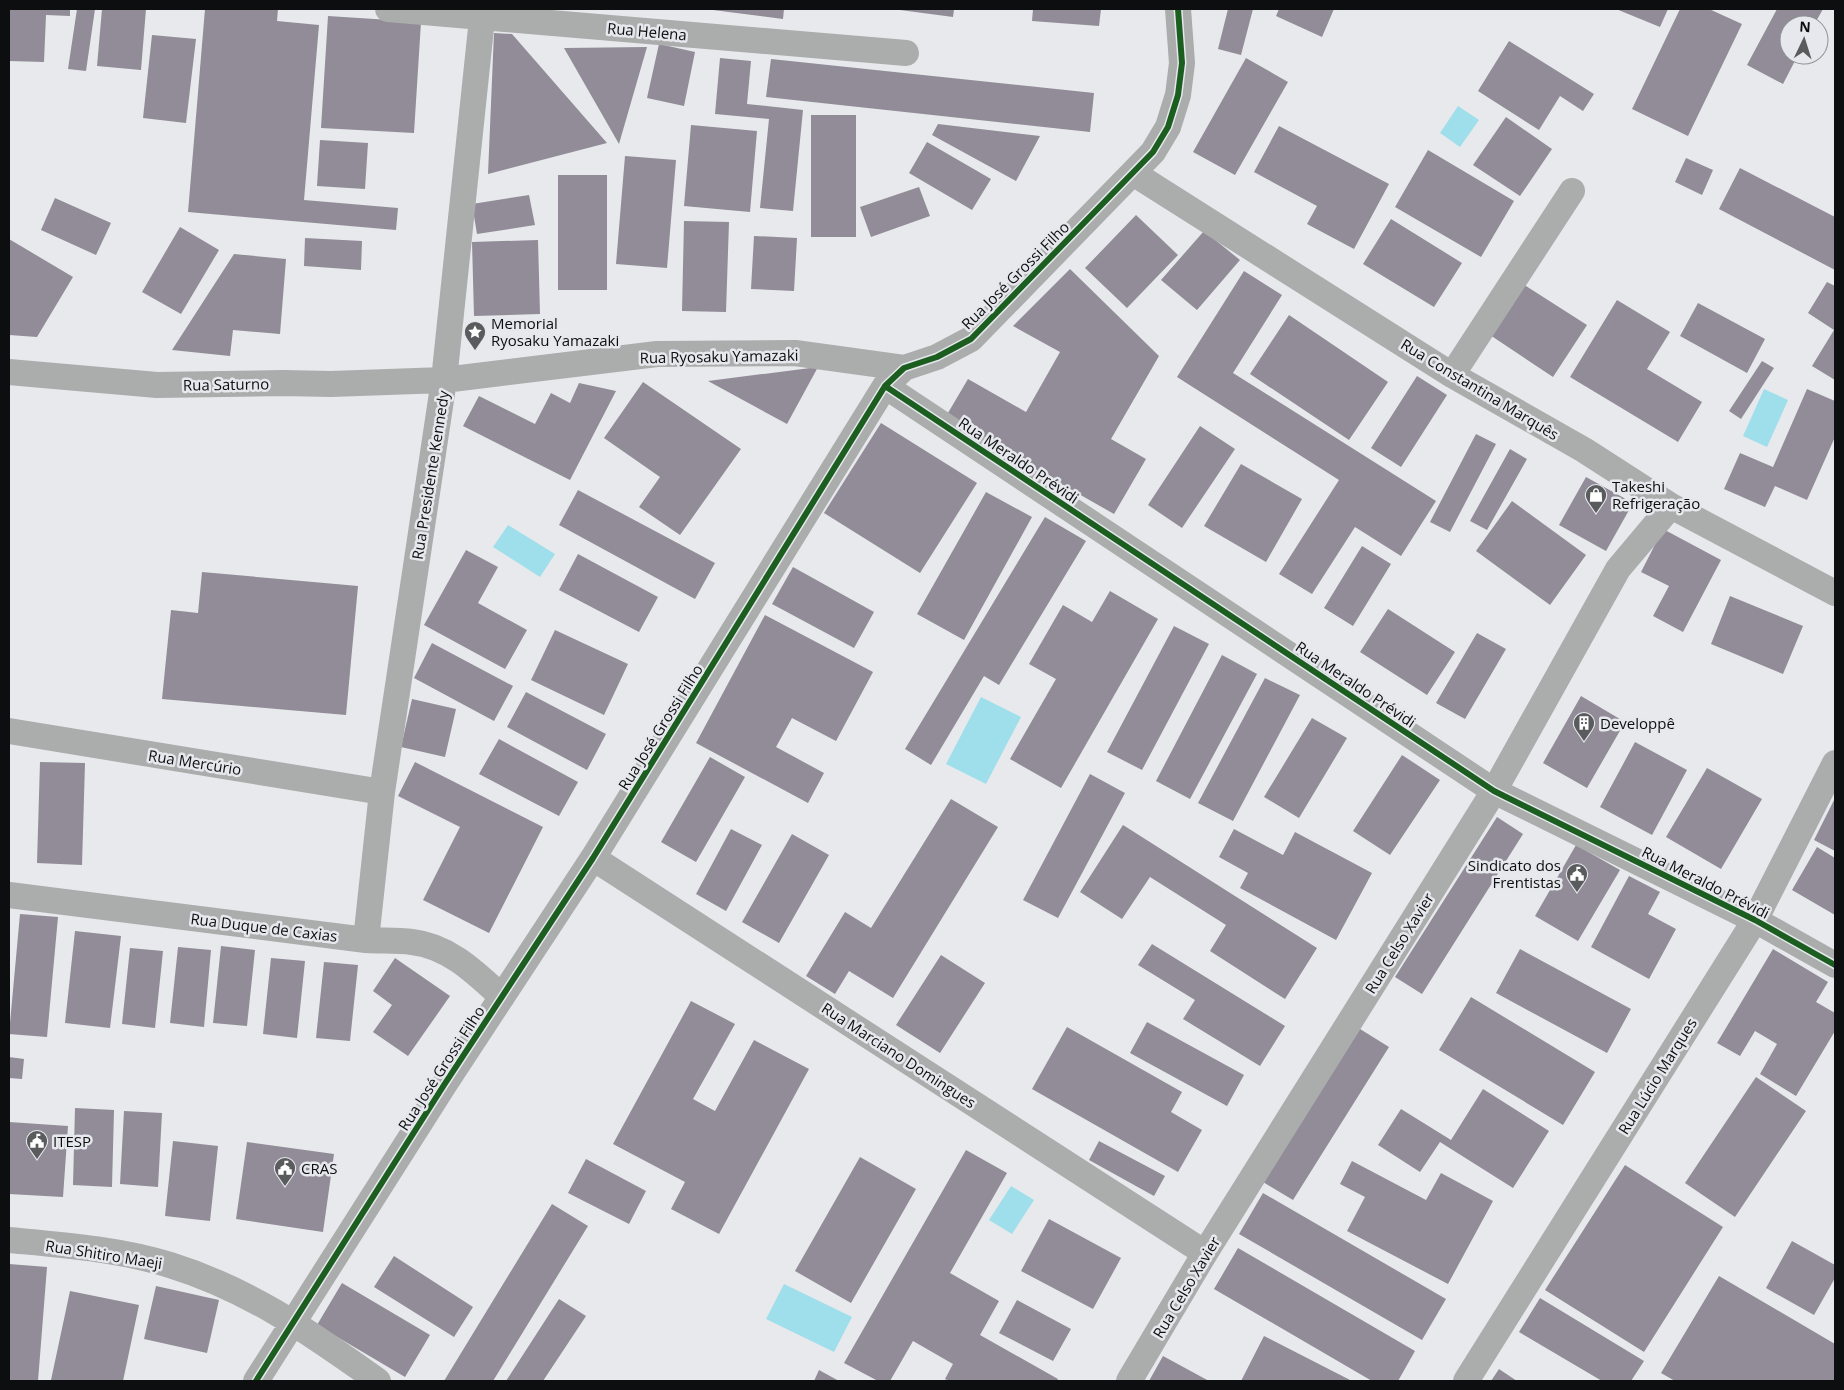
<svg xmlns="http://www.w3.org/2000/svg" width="1844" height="1390" font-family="'Open Sans',sans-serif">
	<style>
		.water { fill: #9fdfeb }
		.building { fill: #918c97 }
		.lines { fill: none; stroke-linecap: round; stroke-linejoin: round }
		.street { stroke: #abacac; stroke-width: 26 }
		.cycleway-casing { stroke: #e6e8ed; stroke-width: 9 }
		.cycleway { stroke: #1b5e20; stroke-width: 6 }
		.labels { text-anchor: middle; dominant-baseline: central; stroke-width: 5; stroke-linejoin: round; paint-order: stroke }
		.street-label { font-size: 15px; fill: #0d0e0f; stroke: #e6e8ed }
		.poi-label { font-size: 15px; fill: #0d0e0f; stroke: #e6e8ed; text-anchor: start }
	</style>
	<rect width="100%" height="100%" fill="#e7e9ec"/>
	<path class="water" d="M1458 106 1479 120 1460 147 1440 133Z
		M1764 389 1788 400 1767 447 1743 436Z
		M508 525 555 554 540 577 493 547Z
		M981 697 1021 717 986 784 946 764Z
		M1011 1186 1034 1200 1012 1234 989 1220Z
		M784 1284 852 1317 834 1352 766 1319Z"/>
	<path class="building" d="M9 9H70V16L46 15 44 62 9 61Z
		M77 9H95L86 71 68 69Z
		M102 9H146L141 70 97 66Z
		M205 9H278L277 21 319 25 304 200 398 208 396 230 188 212Z
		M705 9H784L783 19Z
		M900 9H954L953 17 900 10Z
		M1033 9H1101L1099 26 1032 21Z
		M1228 9H1253L1241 55 1218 49Z
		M1279 9H1334L1322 37 1276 16Z
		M1616 9H1668L1660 27Z
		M1680 9H1709L1742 24 1688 136 1632 109Z
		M1777 9H1823L1814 25H1789V55H1798L1783 84 1747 65Z
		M328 16 421 22 414 133 321 128Z
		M494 33 512 34 607 143 488 174Z
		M152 35 196 39 186 123 143 118Z
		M1509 41 1594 94 1583 111 1560 96 1539 130 1478 91Z
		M659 44 695 52 684 106 647 98Z
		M647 47 619 144 564 48Z
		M720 58 751 61 747 104 803 110 793 211 760 208 769 119 715 114Z
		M1246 58 1288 82 1235 175 1193 152Z
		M771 59 1094 93 1090 132 766 97Z
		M811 115H856V237H811Z
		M1506 117 1552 149 1520 196 1473 165Z
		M938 124 1040 136 1016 181 932 135Z
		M691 125 757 131 750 212 684 206Z
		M1279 126 1389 184 1354 249 1307 224 1317 206 1254 172Z
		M320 140 368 143 365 189 317 186Z
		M927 142 991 179 972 210 909 173Z
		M1428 150 1514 201 1481 257 1395 207Z
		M625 156 676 160 667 268 616 264Z
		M1686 158 1713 170 1702 195 1675 182Z
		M1740 168 1835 217V270L1719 209Z
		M558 175H607V290H558Z
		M919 187 930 216 871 237 860 207Z
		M529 195 535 225 477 234 472 204Z
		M55 198 111 223 96 255 41 230Z
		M1136 215 1178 255 1127 308 1085 268Z
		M1391 219 1462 263 1434 307 1363 264Z
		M684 221 729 222 726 312 682 311Z
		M180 227 219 250 181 314 142 292Z
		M1204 231 1240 260 1197 310 1161 280Z
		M754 236 797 238 794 291 751 289Z
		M305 238 362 241 361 270 304 266Z
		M9 239 73 277 37 337 9 335Z
		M538 240 540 314 474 316 472 242Z
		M234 254 286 259 280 334 233 330 230 356 172 350Z
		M1070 269 1159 356 1111 439 1146 459 1114 514 945 418 968 379 1026 412 1060 352 1013 326Z
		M1244 271 1282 295 1233 373 1436 501 1401 556 1355 527 1312 594 1279 574 1339 480 1177 377Z
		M1827 282 1835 286V380L1812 366 1834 330 1808 313Z
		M1523 284 1587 325 1553 377 1490 335Z
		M1617 300 1670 332 1647 369 1702 402 1678 442 1570 377Z
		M1698 303 1765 339 1747 373 1680 336Z
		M1289 315 1388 382 1349 440 1250 374Z
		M1762 361 1774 368 1741 419 1729 411Z
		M818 367 787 424 708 381Z
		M1417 376 1447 395 1401 467 1371 448Z
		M643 382 741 449 680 535 639 507 660 477 604 438Z
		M579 383 616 391 570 480 463 426 479 396 535 424 551 393 570 403Z
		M1807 389 1835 401V437L1807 500 1775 486 1765 507 1724 489 1740 453 1773 467Z
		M881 423 977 483 920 573 824 513Z
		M1200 426 1235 449 1182 528 1148 505Z
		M1476 434 1496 444 1450 532 1430 522Z
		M1510 449 1527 459 1487 530 1470 521Z
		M1241 464 1302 499 1266 562 1204 526Z
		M1586 477 1633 503 1606 551 1559 525Z
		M578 490 715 563 695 599 559 525Z
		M986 492 1032 517 964 640 917 614Z
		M1512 501 1586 555 1550 605 1476 551Z
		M1045 517 1086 541 999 685 984 676 931 765 905 749Z
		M1663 529 1721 560 1683 632 1653 616 1669 586 1641 572Z
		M1362 546 1391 564 1353 626 1324 608Z
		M466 550 498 567 478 603 527 630 505 669 424 625Z
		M578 554 658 597 639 632 559 590Z
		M793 567 874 612 854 648 772 604Z
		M202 572 358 586 346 715 162 699 171 610 198 613Z
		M1110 591 1158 619 1061 788 1010 759 1056 679 1029 664 1063 605 1092 622Z
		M1730 596 1803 626 1783 674 1711 644Z
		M1388 609 1455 652 1427 695 1360 652Z
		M765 615 873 672 836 741 792 718 776 747 824 773 808 803 696 743Z
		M1174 626 1209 644 1142 770 1107 752Z
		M555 630 628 664 604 715 531 680Z
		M1477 633 1506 649 1465 719 1436 703Z
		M432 643 513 686 494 721 414 678Z
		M1222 655 1257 674 1190 799 1156 781Z
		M1265 678 1300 695 1233 821 1198 803Z
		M526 692 606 734 587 770 507 727Z
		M1581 696 1625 722 1587 788 1543 763Z
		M412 699 456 709 445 757 401 747Z
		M1312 718 1347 738 1299 818 1264 797Z
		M499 739 578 782 559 816 479 774Z
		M1635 742 1687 770 1652 835 1600 807Z
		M1402 755 1440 780 1390 855 1353 831Z
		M710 757 745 777 696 862 661 842Z
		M40 762 85 763 82 865 37 863Z
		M415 762 543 827 489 933 423 900 460 827 398 796Z
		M1707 768 1762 799 1721 869 1666 837Z
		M1090 774 1125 793 1058 918 1023 900Z
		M1835 798V851L1814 840Z
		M951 799 998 827 893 998 849 971 835 994 806 976 845 912 871 928Z
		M1497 817 1523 834 1422 994 1395 977Z
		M1123 825 1317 948 1285 999 1210 951 1226 925 1150 877 1122 919 1080 892Z
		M731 829 762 845 726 911 696 894Z
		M1234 829 1283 855 1295 832 1372 873 1336 940 1240 888 1248 873 1219 857Z
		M792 834 829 855 779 943 742 922Z
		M1576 845 1620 870 1578 941 1535 916Z
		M1817 847 1835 858V915L1792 890Z
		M1629 876 1660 892 1648 914 1676 929 1649 979 1591 947Z
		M20 914 58 917 47 1037 9 1034Z
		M75 931 121 936 110 1028 65 1023Z
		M1152 944 1285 1026 1260 1066 1183 1019 1195 1000 1138 965Z
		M221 946 255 950 247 1026 213 1023Z
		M178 947 211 950 204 1027 170 1023Z
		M130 948 163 951 155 1028 122 1024Z
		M1520 949 1631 1009 1607 1053 1496 993Z
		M1773 949 1828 982 1816 1002 1835 1013V1031L1796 1096 1760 1074 1777 1044 1755 1031 1740 1056 1717 1043Z
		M941 955 985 983 940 1053 896 1025Z
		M271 958 305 961 297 1038 263 1034Z
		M395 958 450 996 408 1056 373 1032 392 1005 373 991Z
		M324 962 358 965 350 1041 316 1038Z
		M1471 997 1595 1072 1563 1125 1439 1050Z
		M691 1001 735 1024 693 1099 715 1111 754 1040 809 1069 719 1234 671 1209 685 1182 613 1144Z
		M1147 1022 1244 1075 1227 1106 1130 1053Z
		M1067 1027 1182 1092 1171 1112 1202 1130 1178 1172 1032 1089Z
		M1360 1029 1389 1047 1293 1200 1263 1182Z
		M9 1057 24 1059 22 1079 9 1078Z
		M1756 1077 1806 1111 1735 1217 1685 1183Z
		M1483 1089 1549 1131 1513 1188 1440 1142 1420 1172 1378 1145 1401 1109 1451 1140Z
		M75 1108 114 1110 112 1187 73 1185Z
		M124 1111 162 1113 158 1187 120 1184Z
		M9 1122 68 1126 63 1197 9 1194Z
		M173 1141 218 1146 210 1221 165 1216Z
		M1099 1141 1165 1176 1154 1196 1089 1160Z
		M247 1142 334 1154 323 1232 236 1219Z
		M966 1150 1007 1173 950 1273 999 1301 980 1335 1058 1379 1057 1381H949L945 1379 953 1364 913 1341 890 1381H878L844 1363Z
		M860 1157 916 1189 851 1303 795 1271Z
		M586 1159 646 1191 629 1224 568 1193Z
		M1352 1161 1426 1200 1441 1173 1493 1201 1448 1284 1347 1231 1365 1197 1340 1184Z
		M1625 1165 1723 1227 1644 1352 1545 1290Z
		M1263 1193 1446 1299 1422 1340 1239 1234Z
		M552 1204 588 1226 493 1381H444Z
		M1049 1219 1121 1258 1093 1309 1021 1271Z
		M1792 1241 1835 1265V1278L1814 1315 1766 1288Z
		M1238 1248 1415 1351 1398 1381H1372L1214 1289Z
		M394 1256 473 1307 454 1337 374 1287Z
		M9 1264 47 1267 38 1381H9Z
		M1719 1276 1835 1344V1381H1675L1661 1373Z
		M342 1283 430 1335 405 1377 317 1325Z
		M156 1286 219 1300 207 1353 144 1339Z
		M70 1291 139 1305 123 1381 51 1380Z
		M1540 1298 1644 1361 1631 1381H1602L1519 1332Z
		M559 1299 586 1316 543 1381H506Z
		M1017 1300 1071 1329 1053 1361 999 1333Z
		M1264 1336 1352 1381H1241Z
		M1163 1356 1209 1381H1149Z
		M1499 1369 1517 1381H1491Z
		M819 1370 839 1381H814Z"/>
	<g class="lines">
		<path class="street" d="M388 9 906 53
			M1133 173 1452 375 1584 450 1671 506 1835 593
			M9 372 157 385 283 383 331 384 444 380 657 354 795 353 904 368
			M1452 375 1572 191
			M885 386 1494 791 1755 920 1835 965
			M9 731 382 792
			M593 858 1205 1253
			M9 895 366 940C381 941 397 940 412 942 449 946 476 973 502 997
			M366 940 382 792 444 380 483 9
			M9 1240C62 1245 118 1249 170 1265 251 1290 310 1333 378 1381
			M256 1381 444 1085 593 858 885 386 904 368 937 357 971 339 1153 152 1168 127 1178 95 1182 63 1178 9
			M1129 1381 1205 1253 1494 791 1618 569 1671 506
			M1466 1381 1755 920 1835 763"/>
		<g class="cycleway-casing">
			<path id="cycleway" d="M885 386 1494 791 1755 920 1835 965
				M256 1381 444 1085 593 858 885 386 904 368 937 357 971 339 1153 152 1168 127 1178 95 1182 63 1178 9"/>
		</g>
		<use href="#cycleway" class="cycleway"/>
	</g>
	<defs>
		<g id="sight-pin" transform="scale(1.125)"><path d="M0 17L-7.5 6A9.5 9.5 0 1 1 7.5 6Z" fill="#595b5c" stroke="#e6e8ed"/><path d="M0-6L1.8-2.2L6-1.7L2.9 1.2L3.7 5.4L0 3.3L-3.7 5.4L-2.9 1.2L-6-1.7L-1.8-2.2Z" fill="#fff"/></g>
		<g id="shop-pin" transform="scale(1.125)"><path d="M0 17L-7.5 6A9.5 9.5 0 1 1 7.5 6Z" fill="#595b5c" stroke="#e6e8ed"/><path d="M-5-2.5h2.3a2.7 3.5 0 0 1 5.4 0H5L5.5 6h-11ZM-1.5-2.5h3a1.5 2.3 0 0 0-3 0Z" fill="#fff"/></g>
		<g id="building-pin" transform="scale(1.125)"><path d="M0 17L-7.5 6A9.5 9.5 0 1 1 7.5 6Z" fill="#595b5c" stroke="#e6e8ed"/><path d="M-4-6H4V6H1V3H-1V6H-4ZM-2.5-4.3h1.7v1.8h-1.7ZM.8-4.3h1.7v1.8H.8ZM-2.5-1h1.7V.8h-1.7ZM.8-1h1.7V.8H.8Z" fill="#fff"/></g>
		<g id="civic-pin" transform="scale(1.125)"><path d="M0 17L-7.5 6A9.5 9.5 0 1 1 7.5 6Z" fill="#595b5c" stroke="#e6e8ed"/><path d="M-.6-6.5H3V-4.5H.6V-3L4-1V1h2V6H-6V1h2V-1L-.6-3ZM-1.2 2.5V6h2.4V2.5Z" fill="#fff"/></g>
	</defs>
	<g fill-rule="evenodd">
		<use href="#sight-pin" x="475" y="332"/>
		<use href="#shop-pin" x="1596" y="495"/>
		<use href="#building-pin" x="1584" y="723"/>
		<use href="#civic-pin" x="1577" y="874"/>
		<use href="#civic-pin" x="37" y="1141"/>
		<use href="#civic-pin" x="285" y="1168"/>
	</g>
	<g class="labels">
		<g class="street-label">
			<text transform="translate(647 31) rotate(5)">Rua Helena</text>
			<text transform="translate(1015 275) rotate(-45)">Rua José Grossi Filho</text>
			<text transform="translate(719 356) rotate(-1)">Rua Ryosaku Yamazaki</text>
			<text transform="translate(226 384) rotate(-1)">Rua Saturno</text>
			<text transform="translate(1480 389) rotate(31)">Rua Constantina Marquês</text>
			<text transform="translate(1019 460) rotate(34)">Rua Meraldo Prévidi</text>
			<text transform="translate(430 475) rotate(-81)">Rua Presidente Kennedy</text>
			<text transform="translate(1356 684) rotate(34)">Rua Meraldo Prévidi</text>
			<text transform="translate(660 727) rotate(-58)">Rua José Grossi Filho</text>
			<text transform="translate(195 762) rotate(9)">Rua Mercúrio</text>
			<text transform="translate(1706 882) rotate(27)">Rua Meraldo Prévidi</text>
			<text transform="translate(264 927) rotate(7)">Rua Duque de Caxias</text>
			<text transform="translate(1399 943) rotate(-58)">Rua Celso Xavier</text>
			<text transform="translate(899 1055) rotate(33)">Rua Marciano Domingues</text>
			<text transform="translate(441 1068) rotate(-57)">Rua José Grossi Filho</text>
			<text transform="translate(1657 1076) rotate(-58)">Rua Lúcio Marques</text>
			<text transform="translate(104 1254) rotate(9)">Rua Shitiro Maeji</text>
			<text transform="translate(1186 1287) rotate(-59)">Rua Celso Xavier</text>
		</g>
		<g class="poi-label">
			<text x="491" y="323">Memorial<tspan x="491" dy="17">Ryosaku Yamazaki</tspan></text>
			<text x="1612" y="486">Takeshi<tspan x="1612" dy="17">Refrigeração</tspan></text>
			<text x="1600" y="723">Developpê</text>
			<text x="1561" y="865" text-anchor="end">Sindicato dos<tspan x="1561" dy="17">Frentistas</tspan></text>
			<text x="53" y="1141">ITESP</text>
			<text x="301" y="1168">CRAS</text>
		</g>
	</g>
	<rect width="1844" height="1390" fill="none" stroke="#0d0e0f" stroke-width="20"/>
	<g transform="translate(1804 40) rotate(4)"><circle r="24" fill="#e6e8ed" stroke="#8f9194"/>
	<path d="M0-4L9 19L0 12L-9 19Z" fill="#595b5c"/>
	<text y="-8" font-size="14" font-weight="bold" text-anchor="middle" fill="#0d0e0f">N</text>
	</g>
</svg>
